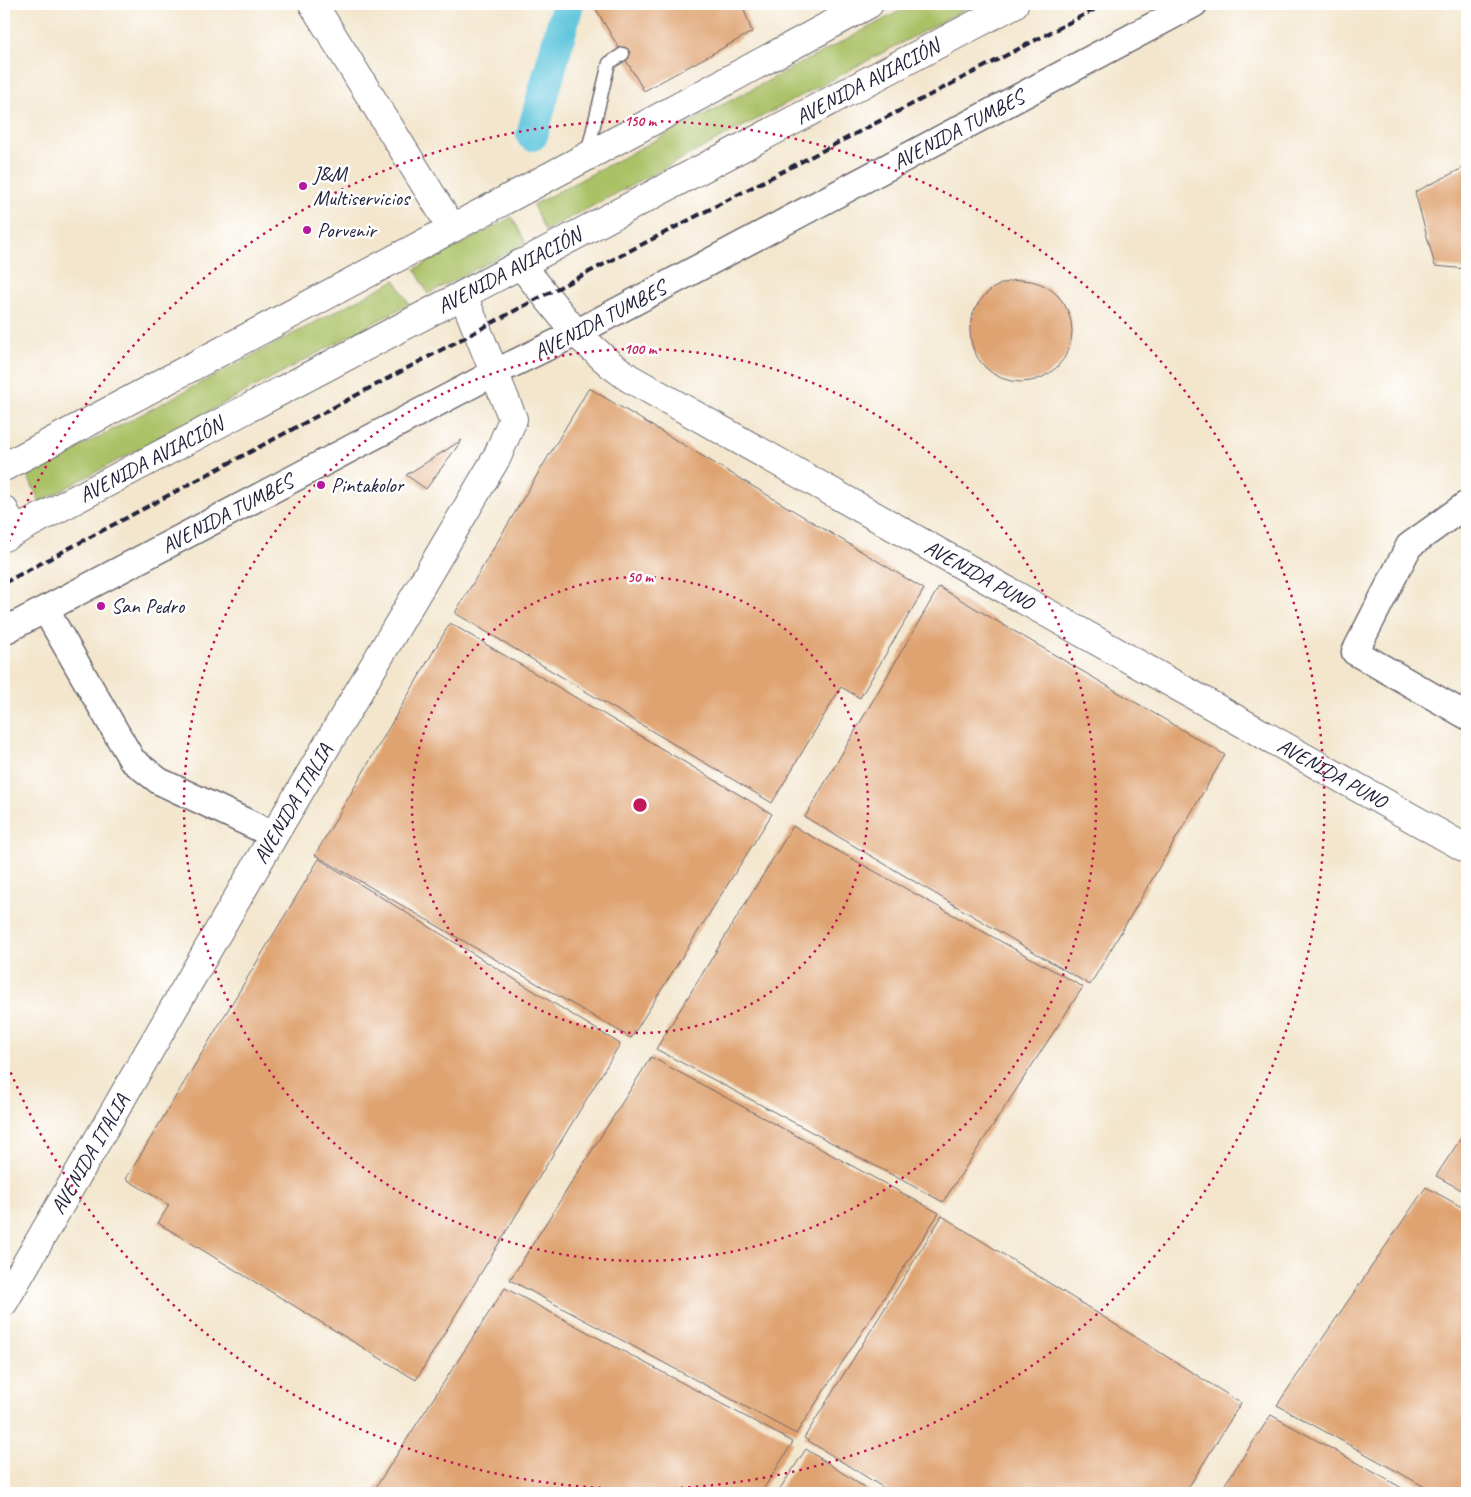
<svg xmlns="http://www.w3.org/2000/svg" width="1471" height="1497" font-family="Caveat,sans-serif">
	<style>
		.green { fill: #abc166; stroke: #667250 }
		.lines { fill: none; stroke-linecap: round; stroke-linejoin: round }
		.canal { stroke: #60c6dd; stroke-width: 32 }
		.building { fill: #dfa371 }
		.service-casing { stroke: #6b676e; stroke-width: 15 }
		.minor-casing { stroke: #6b676e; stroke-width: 29 }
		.tertiary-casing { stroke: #6b676e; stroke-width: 30 }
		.primary-casing { stroke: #6b676e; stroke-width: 30 }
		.service { stroke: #fff; stroke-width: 12 }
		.minor { stroke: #fff; stroke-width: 26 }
		.tertiary { stroke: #fff; stroke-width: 28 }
		.primary { stroke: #fff; stroke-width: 28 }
		.rail { stroke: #22223b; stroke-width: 4; stroke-dasharray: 8 4; stroke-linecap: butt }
		.ring { fill: none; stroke: #c2185b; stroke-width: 2.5; stroke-dasharray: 2.5 5 }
		.poi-dot { fill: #b5179e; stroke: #fff; stroke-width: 2 }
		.labels { text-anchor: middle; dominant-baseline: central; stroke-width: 5; stroke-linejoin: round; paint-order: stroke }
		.street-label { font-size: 21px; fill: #22223b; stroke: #fff }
		.poi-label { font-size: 21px; fill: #22223b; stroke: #fff; text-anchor: start }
		.centre { fill: #c2185b; stroke: #fff; stroke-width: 2.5 }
		.ring-label { font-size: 15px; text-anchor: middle; font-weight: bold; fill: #c2185b; stroke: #fff; stroke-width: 5; stroke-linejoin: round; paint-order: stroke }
	</style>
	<rect width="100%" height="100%" fill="#fff"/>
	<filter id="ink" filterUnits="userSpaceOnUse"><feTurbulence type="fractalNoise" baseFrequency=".02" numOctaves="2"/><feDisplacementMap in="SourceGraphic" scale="10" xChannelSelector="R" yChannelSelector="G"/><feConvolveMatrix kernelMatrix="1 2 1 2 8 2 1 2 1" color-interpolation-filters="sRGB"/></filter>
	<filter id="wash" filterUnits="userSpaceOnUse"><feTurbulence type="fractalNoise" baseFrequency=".0096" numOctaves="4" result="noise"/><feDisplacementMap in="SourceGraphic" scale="20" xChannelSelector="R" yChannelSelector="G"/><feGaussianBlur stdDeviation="1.12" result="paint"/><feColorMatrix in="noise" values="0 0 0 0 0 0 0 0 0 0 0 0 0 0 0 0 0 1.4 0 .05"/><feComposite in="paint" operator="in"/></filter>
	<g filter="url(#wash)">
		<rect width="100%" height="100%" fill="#f3e6cd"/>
		<path class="green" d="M913 4H975L545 231 533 205Z
			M512 217 526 243 428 294 415 269Z
			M395 280 409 304 40 502 27 475Z"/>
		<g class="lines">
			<path class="canal" d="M532 135 568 4"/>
		</g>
		<g id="blocks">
			<path class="building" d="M593 4H742L752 32 644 91Z
				M1467 166V269L1435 266 1415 192Z
				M970 331a51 51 0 1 1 102 0a51 51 0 1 1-102 0Z
				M589 388 924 589 860 698 841 687 772 803 455 613Z
				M462 440 426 489 406 475Z
				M939 587 1225 755 1090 985 805 817Z
				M450 623 772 814 631 1038 315 855Z
				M793 826 1083 987 943 1202 656 1049Z
				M319 859 620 1044 416 1380 158 1223 169 1205 126 1179Z
				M651 1057 939 1213 796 1434 510 1280Z
				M1467 1129V1193L1436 1176Z
				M1426 1187 1467 1210V1493H1436L1277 1405Z
				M942 1216 1241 1403 1185 1493H892L804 1438Z
				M505 1288 793 1442 761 1493H372Z
				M1271 1415 1411 1493H1219Z
				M806 1449 873 1493H777Z"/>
		</g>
	</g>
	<g filter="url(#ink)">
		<use href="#blocks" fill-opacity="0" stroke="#6b676e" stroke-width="1"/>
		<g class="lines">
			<g class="service-casing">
				<path id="service" d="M587 154 609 63 623 54"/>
			</g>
			<g class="minor-casing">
				<g id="minor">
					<path d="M1467 504 1409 546 1355 652 1467 716"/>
					<path d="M45 609 132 760 159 781 274 835"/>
					<path id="s1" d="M4 631 494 373 576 333 1194 4"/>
				</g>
			</g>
			<g class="tertiary-casing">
				<g id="tertiary">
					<path d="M313 4 452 228"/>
					<path id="s2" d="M520 264 576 333 610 364 629 378 1467 849"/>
					<path d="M4 510 15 531"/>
					<path id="s3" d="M4 1302 274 835 497 457 513 419 463 295"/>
				</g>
			</g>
			<g class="primary-casing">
				<g id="primary">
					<path d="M4 467 586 157 869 4"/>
					<path id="s4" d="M4 537 1014 4"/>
				</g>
			</g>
			<use href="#service" class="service"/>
			<use href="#minor" class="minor"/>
			<use href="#tertiary" class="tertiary"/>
			<use href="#primary" class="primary"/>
			<path class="rail" d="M4 583 535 300 1105 4"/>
		</g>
	</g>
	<g class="ring">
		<circle cx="640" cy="805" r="228"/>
		<circle cx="640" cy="805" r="456"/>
		<path d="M6 549A684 684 0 1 1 6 1061"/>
	</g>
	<g class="poi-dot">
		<circle cx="303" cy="186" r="5"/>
		<circle cx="307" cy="230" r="5"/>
		<circle cx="321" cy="485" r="5"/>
		<circle cx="101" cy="606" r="5"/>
	</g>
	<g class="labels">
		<g class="street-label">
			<text stroke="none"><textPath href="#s4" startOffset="976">AVENIDA AVIACIÓN</textPath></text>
			<text stroke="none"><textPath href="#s1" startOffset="1078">AVENIDA TUMBES</textPath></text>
			<text stroke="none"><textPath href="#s4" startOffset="571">AVENIDA AVIACIÓN</textPath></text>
			<text stroke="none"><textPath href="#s1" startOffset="672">AVENIDA TUMBES</textPath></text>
			<text stroke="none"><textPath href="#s4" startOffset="166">AVENIDA AVIACIÓN</textPath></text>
			<text stroke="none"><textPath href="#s1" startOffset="252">AVENIDA TUMBES</textPath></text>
			<text stroke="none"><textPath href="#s2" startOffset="560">AVENIDA PUNO</textPath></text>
			<text stroke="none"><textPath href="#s2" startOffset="965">AVENIDA PUNO</textPath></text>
			<text stroke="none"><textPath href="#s3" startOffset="576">AVENIDA ITALIA</textPath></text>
			<text stroke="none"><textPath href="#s3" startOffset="171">AVENIDA ITALIA</textPath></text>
		</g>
		<g class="poi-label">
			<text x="313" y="174">J&amp;M<tspan x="313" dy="24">Multiservicios</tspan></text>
			<text x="317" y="230">Porvenir</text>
			<text x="331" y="485">Pintakolor</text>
			<text x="111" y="606">San Pedro</text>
		</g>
	</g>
	<circle cx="640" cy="805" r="8" class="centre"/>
	<g class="ring-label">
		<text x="640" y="126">150 m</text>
		<text x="640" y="354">100 m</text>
		<text x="640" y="582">50 m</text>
	</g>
	<rect width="1471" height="1497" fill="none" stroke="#fff" stroke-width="20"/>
</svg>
